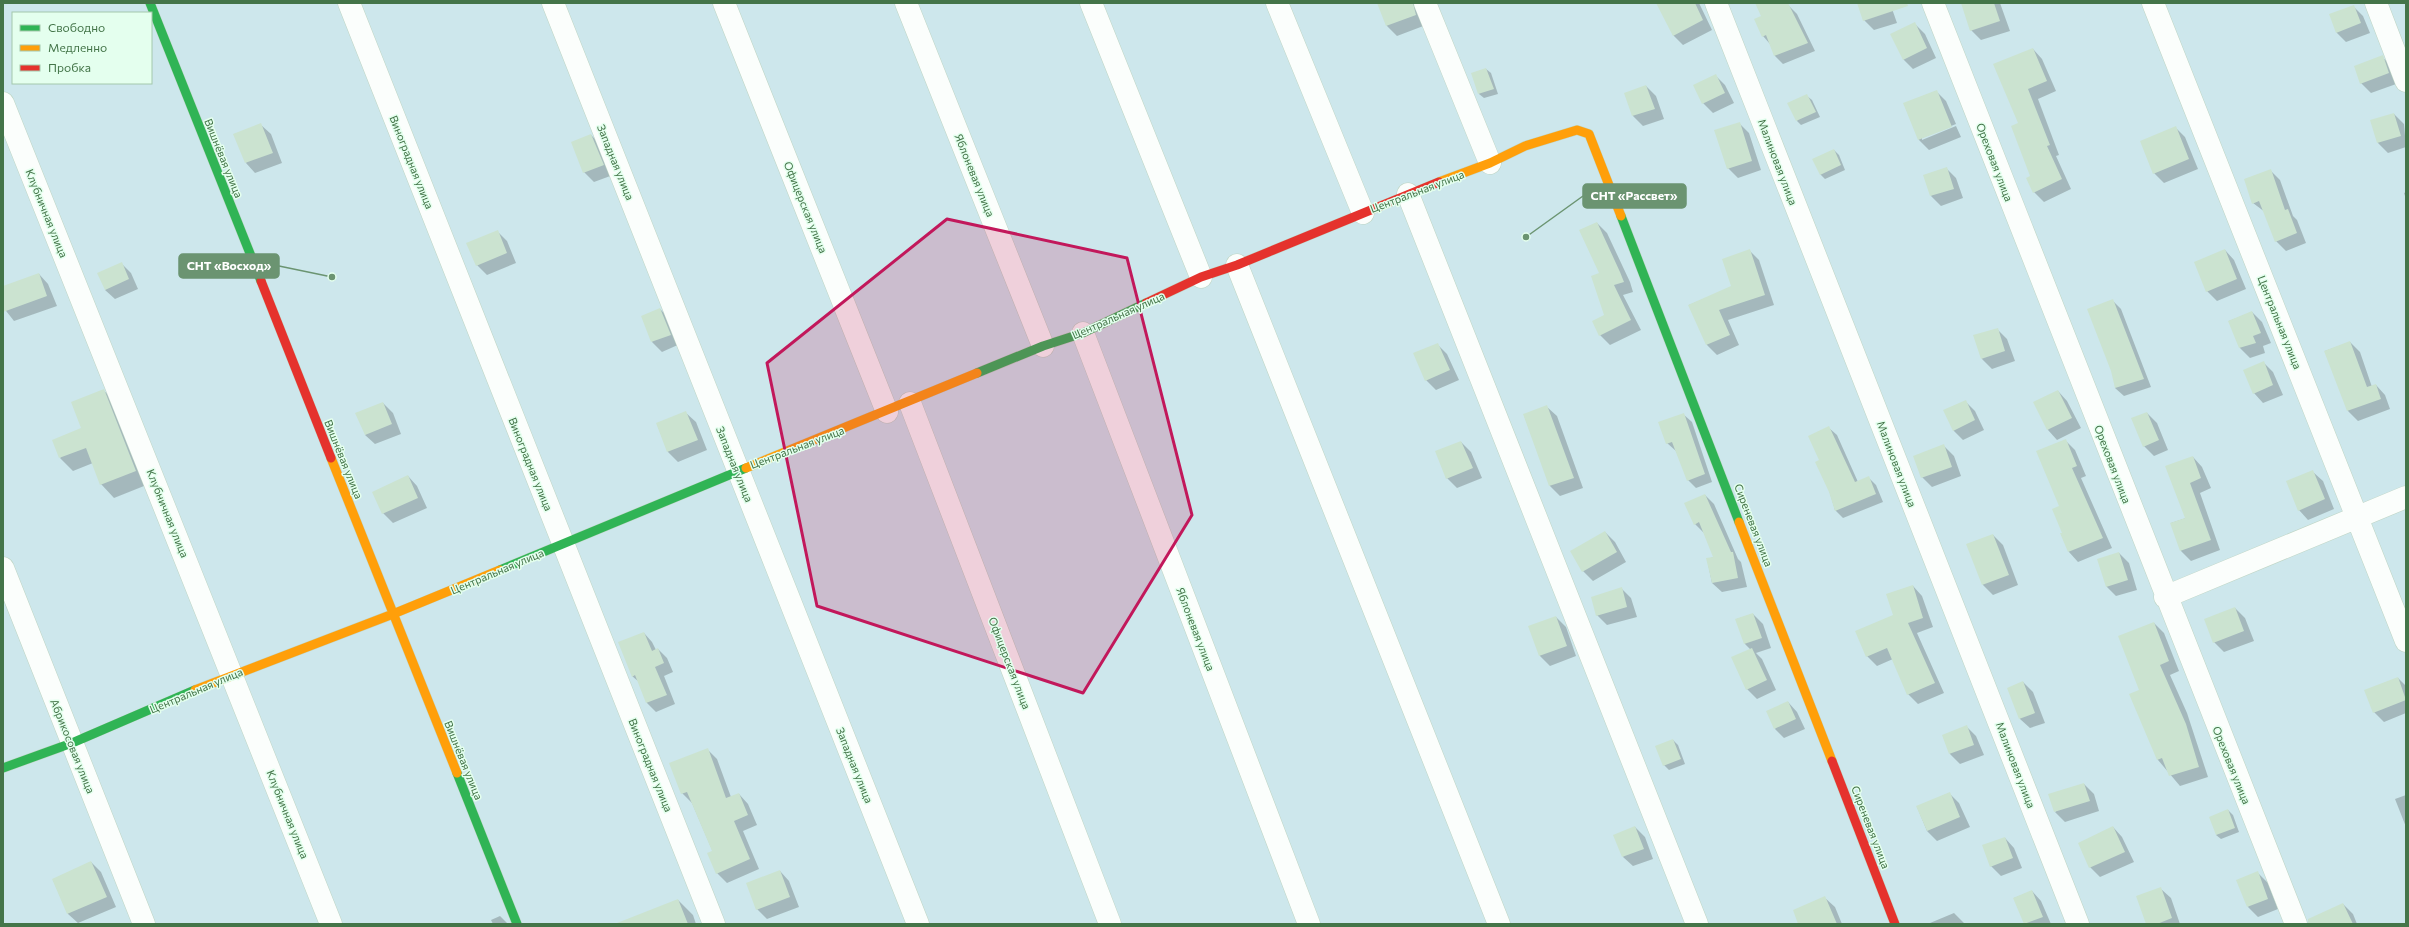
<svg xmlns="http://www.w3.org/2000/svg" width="2409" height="927" font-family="Commissioner,sans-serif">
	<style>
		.green { fill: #cde7ec; fill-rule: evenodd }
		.shadow { fill: #0003 }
		.building { fill: #cbe3d0 }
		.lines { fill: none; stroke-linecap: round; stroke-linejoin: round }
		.street-casing { stroke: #bfd5c4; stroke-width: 23 }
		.fast-casing { stroke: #c1d6c6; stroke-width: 10 }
		.slow-casing { stroke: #c1d6c6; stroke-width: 10 }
		.jam-casing { stroke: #c1d6c6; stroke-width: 10 }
		.street { stroke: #fbfefc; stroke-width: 22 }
		.fast { stroke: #30b455; stroke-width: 9 }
		.slow { stroke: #ff9f0a; stroke-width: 9 }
		.jam { stroke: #e5322d; stroke-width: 9 }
		.marked { fill: #c2185b; fill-opacity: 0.2; stroke: #c2185b; stroke-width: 3; stroke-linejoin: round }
		.labels { text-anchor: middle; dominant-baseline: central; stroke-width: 3; stroke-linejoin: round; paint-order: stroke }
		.street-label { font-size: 11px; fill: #447549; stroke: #e4ffee }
		.leader { fill: none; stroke: #6b9471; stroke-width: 1.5 }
		.callout-dot { fill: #6b9471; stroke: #e4ffee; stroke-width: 1.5 }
		.callout { fill: #6b9471; stroke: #6b9471; stroke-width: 1.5 }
		.callout-label { font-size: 12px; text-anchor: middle; font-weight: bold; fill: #fff }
	</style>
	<rect width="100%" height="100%" fill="#e4f6eb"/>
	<path class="green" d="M3 3H2406V924H3ZM13 13H151V83H13Z"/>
	<path class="shadow" d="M1378 3H1424L1426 25 1397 36 1387 26Z
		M1662 3H1699L1712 30 1683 45 1673 35Z
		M1756 3H1784L1789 6 1797 14 1815 51 1783 64 1775 56 1770 44 1763 36 1762 17Z
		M1858 3H1890L1897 23 1874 30 1864 20Z
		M1967 3H2000L2010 31 1981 40 1971 30Z
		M2353 6 2363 16 2370 33 2346 42 2336 32Z
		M1915 24 1925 34 1936 58 1913 69 1903 59Z
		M2033 49 2042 59 2056 91 2038 99 2059 155 2056 156 2071 189 2044 202 2034 192 2020 124Z
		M2382 57 2392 66 2399 83 2371 93 2361 83Z
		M1486 69 1491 73 1498 94 1484 98 1479 94Z
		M1715 75 1725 85 1734 103 1713 113 1703 103Z
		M1646 86 1656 96 1664 119 1643 126 1633 116 1625 94Z
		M1936 91 1946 101 1956 124 1922 138V140L1956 126 1961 137 1929 150 1919 140 1904 104Z
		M1807 96 1812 100 1820 117 1801 125 1797 121Z
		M2394 114 2404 124 2406 147 2388 153 2378 143 2371 121Z
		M1739 123 1749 133 1761 170 1738 178 1728 168Z
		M261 125 271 134 282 163 255 173 246 163Z
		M2175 127 2185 137 2198 169 2164 183 2154 173Z
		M591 135 601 145 613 175 594 182 584 172Z
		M1834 150 1839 155 1845 170 1825 179 1820 174Z
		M1946 168 1956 178 1963 198 1941 206 1931 196Z
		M2270 170 2280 180 2293 216 2297 220 2306 243 2286 251 2276 241 2265 212 2253 203Z
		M2406 192V199L2404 193Z
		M1597 223 1607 233 1630 282 1633 292 1623 295 1641 330 1610 345 1600 335 1605 316Z
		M497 231 507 241 516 263 487 275 477 265Z
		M1749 250 1759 260 1774 305 1728 320 1739 345 1717 355 1707 345 1689 305 1732 287Z
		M2225 250 2234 260 2246 289 2217 301 2207 291Z
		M121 263 131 273 138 289 115 299 105 290Z
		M39 274 48 284 57 306 14 321 3 307V287Z
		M2113 301 2121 309 2151 387 2124 396 2115 388Z
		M660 309 670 319 680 344 662 352 652 342Z
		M2252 312 2262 322 2271 343 2263 346 2265 353 2250 358 2240 348 2229 321Z
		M1997 329 2007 339 2015 361 1992 369 1982 359 1975 336Z
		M2350 342 2360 352 2372 387 2376 385 2385 395 2390 409 2358 421 2348 411 2325 351Z
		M1437 344 1447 354 1459 380 1436 390 1426 380Z
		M2263 362 2273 372 2283 395 2263 403 2254 393Z
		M103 390 117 403 149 484 114 498 101 484 93 463 73 471 60 458 83 428Z
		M2058 391 2067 401 2081 428 2057 440 2048 430Z
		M1965 401 1975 411 1984 430 1963 440 1953 430Z
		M383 403 393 413 401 434 375 444 365 435Z
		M1547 407 1557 416 1583 488 1560 496 1550 486 1524 415Z
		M686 413 696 422 707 450 678 462 668 452 657 424Z
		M2147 413 2157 423 2168 450 2154 456 2144 446Z
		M1683 414 1692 422 1712 482 1696 488 1688 480 1676 451 1667 443Z
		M1829 428 1837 435 1858 482 1869 478 1876 485 1883 502 1843 518 1835 510 1820 460Z
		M2065 440 2075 450 2086 476 2081 478 2112 548 2078 562 2069 552 2061 534 2064 533 2060 506Z
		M1461 442 1471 452 1482 478 1457 488 1447 478Z
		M1944 446 1954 456 1961 476 1932 487 1922 477Z
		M2193 457 2202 467 2211 488 2200 493 2220 550 2191 561 2181 551 2171 523 2186 518Z
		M2313 472 2323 481 2334 509 2308 520 2299 510Z
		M408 476 417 486 427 508 393 523 383 513Z
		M1705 495 1714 504 1738 559 1741 562 1747 587 1722 592 1712 583 1707 559 1714 557 1704 533 1695 524Z
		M1605 532 1615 542 1626 562 1593 581 1583 571Z
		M1993 535 2003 545 2018 585 1993 595 1983 585 1968 545Z
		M2119 553 2129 563 2137 590 2116 596 2106 586Z
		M1913 586 1922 596 1933 627 1917 633 1944 693 1918 704 1908 694 1893 659 1877 666 1867 656Z
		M1622 589 1631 598 1637 617 1607 625 1597 615Z
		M2235 608 2245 618 2254 641 2224 652 2214 642Z
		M1753 614 1763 624 1771 648 1756 653 1762 659 1776 690 1757 699 1747 689 1751 650 1745 644 1737 619Z
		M1556 617 1566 627 1576 656 1550 666 1540 656 1530 627Z
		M2154 623 2164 633 2179 671 2170 675 2187 713 2208 777 2180 786 2158 760 2131 695 2140 691Z
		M644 633 652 642 656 650 658 649 667 658 673 672 664 676 675 704 656 712 647 703 639 682 632 676Z
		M2398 678 2406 686V713L2384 722 2374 712Z
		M2023 682 2033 692 2045 723 2030 728 2020 719Z
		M1788 702 1797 712 1805 729 1784 738 1775 729Z
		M1967 727 1976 736 1984 755 1960 764 1950 754 1943 736Z
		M1673 740 1678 745 1685 764 1669 770 1664 765Z
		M707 749 717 759 731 797 739 794 748 804 757 825 743 831 759 869 727 883 717 873 713 852 692 803 682 793Z
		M2084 784 2094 794 2099 811 2065 822 2055 812Z
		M1949 793 1959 803 1970 827 1937 841 1927 831 1917 807Z
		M2406 795V827L2395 799Z
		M2228 810 2233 815 2239 832 2221 839 2216 835Z
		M1635 827 1645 837 1653 859 1633 866 1623 857Z
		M2113 827 2122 837 2134 862 2100 877 2090 867Z
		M2005 838 2014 848 2022 868 2001 876 1991 866Z
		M91 862 101 872 116 907 78 923 68 914 53 880Z
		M780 871 789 881 799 907 767 919 757 909Z
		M2258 873 2268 883 2278 909 2258 917 2248 907Z
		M2161 889 2171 898 2180 924H2147Z
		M2032 891 2041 901 2051 924H2025L2014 898Z
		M1825 898 1835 907 1842 924H1800Z
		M678 900 693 915 696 924H628Z
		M2343 904 2353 914 2357 924H2316Z
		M1954 913 1965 924H1931L1930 923Z
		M500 916 508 924H493L491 920Z"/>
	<path class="building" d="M1377 3H1413L1416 15 1386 26Z
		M1656 3H1695L1703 20 1673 36Z
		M1755 3H1788L1808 43 1774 56 1766 35 1762 37 1754 19 1761 16Z
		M1857 3H1907L1908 6 1863 21Z
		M1961 3H1994L2000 21 1970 31Z
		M2354 5 2361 23 2336 33 2329 14Z
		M1915 22 1927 48 1903 60 1890 34Z
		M2033 48 2047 81 2028 89 2050 145 2047 146 2062 179 2033 193 2026 178 2030 176 2011 126 2018 123 1993 64Z
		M2383 55 2389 73 2360 84 2354 66Z
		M1486 68 1494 89 1478 94 1471 73Z
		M1716 74 1725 93 1702 104 1693 85Z
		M1646 85 1655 109 1632 116 1624 93Z
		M1937 90 1952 127 1918 140 1903 103Z
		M1807 94 1816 112 1796 121 1787 103Z
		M2394 113 2401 136 2377 143 2370 120Z
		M1740 122 1752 161 1727 169 1714 130Z
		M261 123 273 153 245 163 233 134Z
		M2176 126 2189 159 2153 174 2140 141Z
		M591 134 604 165 583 173 571 142Z
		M1834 149 1841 165 1820 175 1812 159Z
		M1947 167 1954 189 1930 196 1923 175Z
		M2271 169 2285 210 2288 209 2297 233 2275 242 2259 201 2252 204 2244 179Z
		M1597 222 1620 272 1624 282 1614 285 1631 320 1599 336 1592 321 1604 315 1591 276 1599 273 1579 230Z
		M498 230 507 253 476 266 466 243Z
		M1750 249 1765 295 1719 310 1730 335 1706 345 1688 305 1731 286 1722 259Z
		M2225 249 2237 279 2206 292 2194 262Z
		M122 262 129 279 105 290 97 273Z
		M39 273 47 296 3 312V286Z
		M2113 299 2144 379 2115 388 2111 371 2087 309Z
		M660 308 671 335 651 342 641 316Z
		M2252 311 2261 333 2253 336 2256 343 2239 348 2228 321Z
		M1998 328 2005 351 1981 359 1973 335Z
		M2350 341 2367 387 2376 384 2381 399 2347 411 2324 351Z
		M1438 343 1450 370 1425 381 1413 353Z
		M2264 361 2273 385 2253 394 2243 370Z
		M104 389 136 471 100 485 86 448 59 458 52 440 81 428 71 402Z
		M2058 390 2072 418 2047 430 2033 402Z
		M1966 400 1975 420 1953 431 1943 410Z
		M383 402 392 424 365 435 355 413Z
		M1547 405 1574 478 1549 486 1523 414Z
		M686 411 698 440 667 452 656 423Z
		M2147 412 2159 440 2143 447 2131 418Z
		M1684 413 1705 474 1687 481 1672 442 1666 444 1658 422Z
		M1829 426 1855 482 1869 476 1876 494 1835 511 1829 492 1815 462 1819 460 1808 436Z
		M2066 439 2077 466 2072 468 2103 538 2068 552 2060 533H2062L2052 509 2059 506 2036 451Z
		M1461 441 1473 468 1446 479 1435 451Z
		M1944 444 1952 467 1921 478 1913 456Z
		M2193 456 2201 478 2190 483 2211 540 2180 551 2170 523 2185 518 2165 466Z
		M2313 470 2325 499 2298 511 2286 481Z
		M408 475 418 498 382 514 372 492Z
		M1705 494 1731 552H1733L1738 578 1712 583 1706 558 1713 557 1699 522 1694 525 1684 503Z
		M1605 531 1617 552 1582 572 1570 551Z
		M1993 534 2009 575 1982 585 1966 544Z
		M2119 552 2128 580 2106 587 2097 559Z
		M1913 585 1923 618 1908 623 1935 683 1907 695 1887 648 1866 657 1855 631 1893 615 1886 594Z
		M1622 587 1627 607 1596 616 1591 597Z
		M2235 607 2244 631 2213 643 2204 619Z
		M1753 613 1762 638 1744 644 1735 619Z
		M1556 616 1567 646 1539 656 1528 626Z
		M2154 622 2169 661 2160 665 2186 724 2199 767 2169 776 2162 758 2157 760 2129 694 2139 690 2118 636Z
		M644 632 652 651 658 648 664 663 655 667 667 695 646 703 635 675 632 677 618 642Z
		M1752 648 1767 680 1746 690 1731 657Z
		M2398 677 2406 700 2373 713 2364 690Z
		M2023 681 2035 713 2019 719 2007 688Z
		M1788 701 1796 719 1774 729 1766 711Z
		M1967 725 1974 745 1949 754 1942 735Z
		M1673 739 1681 759 1663 766 1655 746Z
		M708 748 726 798 739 793 748 815 734 821 750 859 716 874 707 853 712 851 687 792 681 794 669 763Z
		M2084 783 2090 801 2054 812 2048 794Z
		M1950 792 1960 817 1927 831 1916 806Z
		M2228 809 2235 828 2216 835 2209 817Z
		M1635 826 1644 849 1622 857 1613 835Z
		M2113 826 2125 852 2089 868 2078 843Z
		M2005 837 2013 858 1990 867 1982 845Z
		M91 861 107 897 67 914 52 879Z
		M780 870 790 897 756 910 746 883Z
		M2258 871 2268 899 2247 907 2236 880Z
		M2161 887 2172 918 2157 924H2146L2136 896Z
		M2032 890 2043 917 2024 924 2013 898Z
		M1825 896 1837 924H1798L1793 910Z
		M678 899 688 924H618L617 923Z
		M2343 903 2353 924H2308V919Z"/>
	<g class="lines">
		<g class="street-casing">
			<path id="street" d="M349 3 714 924
				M553 3 918 924
				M724 3 887 412
				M906 3 1043 346
				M1091 3 1201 277
				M1277 3 1363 213
				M1425 3 1490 163
				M1716 3 2078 924
				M1933 3 2296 924
				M2153 3 2406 641
				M2376 3 2406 81
				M3 103 331 924
				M1408 194 1697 924
				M1237 265 1499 924
				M1083 333 1309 924
				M910 403 1110 924
				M3 568 144 924
				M2165 597 2406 497"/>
		</g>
		<g class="fast-casing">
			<path id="fast" d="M150 3 261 281
				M1621 216 1739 522
				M977 373 1043 346 1083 333 1146 303
				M500 570 746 468
				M3 768 72 743 195 690
				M457 773 517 924"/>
		</g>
		<g class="slow-casing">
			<path id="slow" d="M1439 182 1490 163 1525 146 1577 130 1589 134 1621 216
				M331 458 457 773
				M746 468 977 373
				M1739 522 1832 761
				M195 690 393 614 500 570"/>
		</g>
		<g class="jam-casing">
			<path id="jam" d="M261 281 331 458
				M1146 303 1201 277 1237 265 1439 182
				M1832 761 1895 924"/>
		</g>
		<use href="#street" class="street"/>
		<use href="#fast" class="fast"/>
		<use href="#slow" class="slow"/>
		<use href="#jam" class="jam"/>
	</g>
	<path class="marked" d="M947 219 1127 258 1192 515 1083 693 817 606 767 363Z"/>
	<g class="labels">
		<g class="street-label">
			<text transform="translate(224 158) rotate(68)">Вишнёвая улица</text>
			<text transform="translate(412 162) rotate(68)">Виноградная улица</text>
			<text transform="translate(616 162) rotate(68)">Западная улица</text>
			<text transform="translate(1778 162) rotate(69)">Малиновая улица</text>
			<text transform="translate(1995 162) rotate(69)">Ореховая улица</text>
			<text transform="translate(975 175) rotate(68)">Яблоневая улица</text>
			<text transform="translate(1417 191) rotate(-21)">Центральная улица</text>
			<text transform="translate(806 207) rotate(68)">Офицерская улица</text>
			<text transform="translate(47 213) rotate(68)">Клубничная улица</text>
			<text transform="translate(1118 315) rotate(-24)">Центральная улица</text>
			<text transform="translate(2280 322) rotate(68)">Центральная улица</text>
			<text transform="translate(797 447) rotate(-21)">Центральная улица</text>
			<text transform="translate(344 459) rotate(68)">Вишнёвая улица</text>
			<text transform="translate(531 464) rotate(68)">Виноградная улица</text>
			<text transform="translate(735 464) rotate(68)">Западная улица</text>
			<text transform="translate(1897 464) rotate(69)">Малиновая улица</text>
			<text transform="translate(2113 464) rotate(69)">Ореховая улица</text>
			<text transform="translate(168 513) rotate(68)">Клубничная улица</text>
			<text transform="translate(1754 525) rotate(69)">Сиреневая улица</text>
			<text transform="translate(497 571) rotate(-23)">Центральная улица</text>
			<text transform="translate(1196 629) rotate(69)">Яблоневая улица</text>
			<text transform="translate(1010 663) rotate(69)">Офицерская улица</text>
			<text transform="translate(196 690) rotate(-23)">Центральная улица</text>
			<text transform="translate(73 746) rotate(68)">Абрикосовая улица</text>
			<text transform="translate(464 760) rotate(68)">Вишнёвая улица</text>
			<text transform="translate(651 765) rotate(68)">Виноградная улица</text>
			<text transform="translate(855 765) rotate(68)">Западная улица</text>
			<text transform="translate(2016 765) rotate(69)">Малиновая улица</text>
			<text transform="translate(2232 765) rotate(68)">Ореховая улица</text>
			<text transform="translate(288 814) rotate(68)">Клубничная улица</text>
			<text transform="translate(1871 827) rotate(69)">Сиреневая улица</text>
		</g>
	</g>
	<path class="leader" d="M1526 237L1583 196M332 277L279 266"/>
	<g class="callout-dot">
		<circle cx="1526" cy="237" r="4"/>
		<circle cx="332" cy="277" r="4"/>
	</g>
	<g class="callout">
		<rect x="1583" y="184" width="103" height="24" rx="4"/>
		<rect x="179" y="254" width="100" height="24" rx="4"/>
	</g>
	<g class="callout-label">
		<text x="1634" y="200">СНТ «Рассвет»</text>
		<text x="229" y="270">СНТ «Восход»</text>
	</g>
	<rect width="2409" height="927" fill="none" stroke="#447549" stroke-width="8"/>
	<rect x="12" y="12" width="140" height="72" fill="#e4ffee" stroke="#a4c8ac"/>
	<rect x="20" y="25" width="20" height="6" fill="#30b455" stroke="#a4c8ac"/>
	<text x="48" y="32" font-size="12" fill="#447549">Свободно</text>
	<rect x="20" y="45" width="20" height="6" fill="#ff9f0a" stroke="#a4c8ac"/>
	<text x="48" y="52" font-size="12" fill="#447549">Медленно</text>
	<rect x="20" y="65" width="20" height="6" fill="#e5322d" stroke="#a4c8ac"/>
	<text x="48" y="72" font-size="12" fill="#447549">Пробка</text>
</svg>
